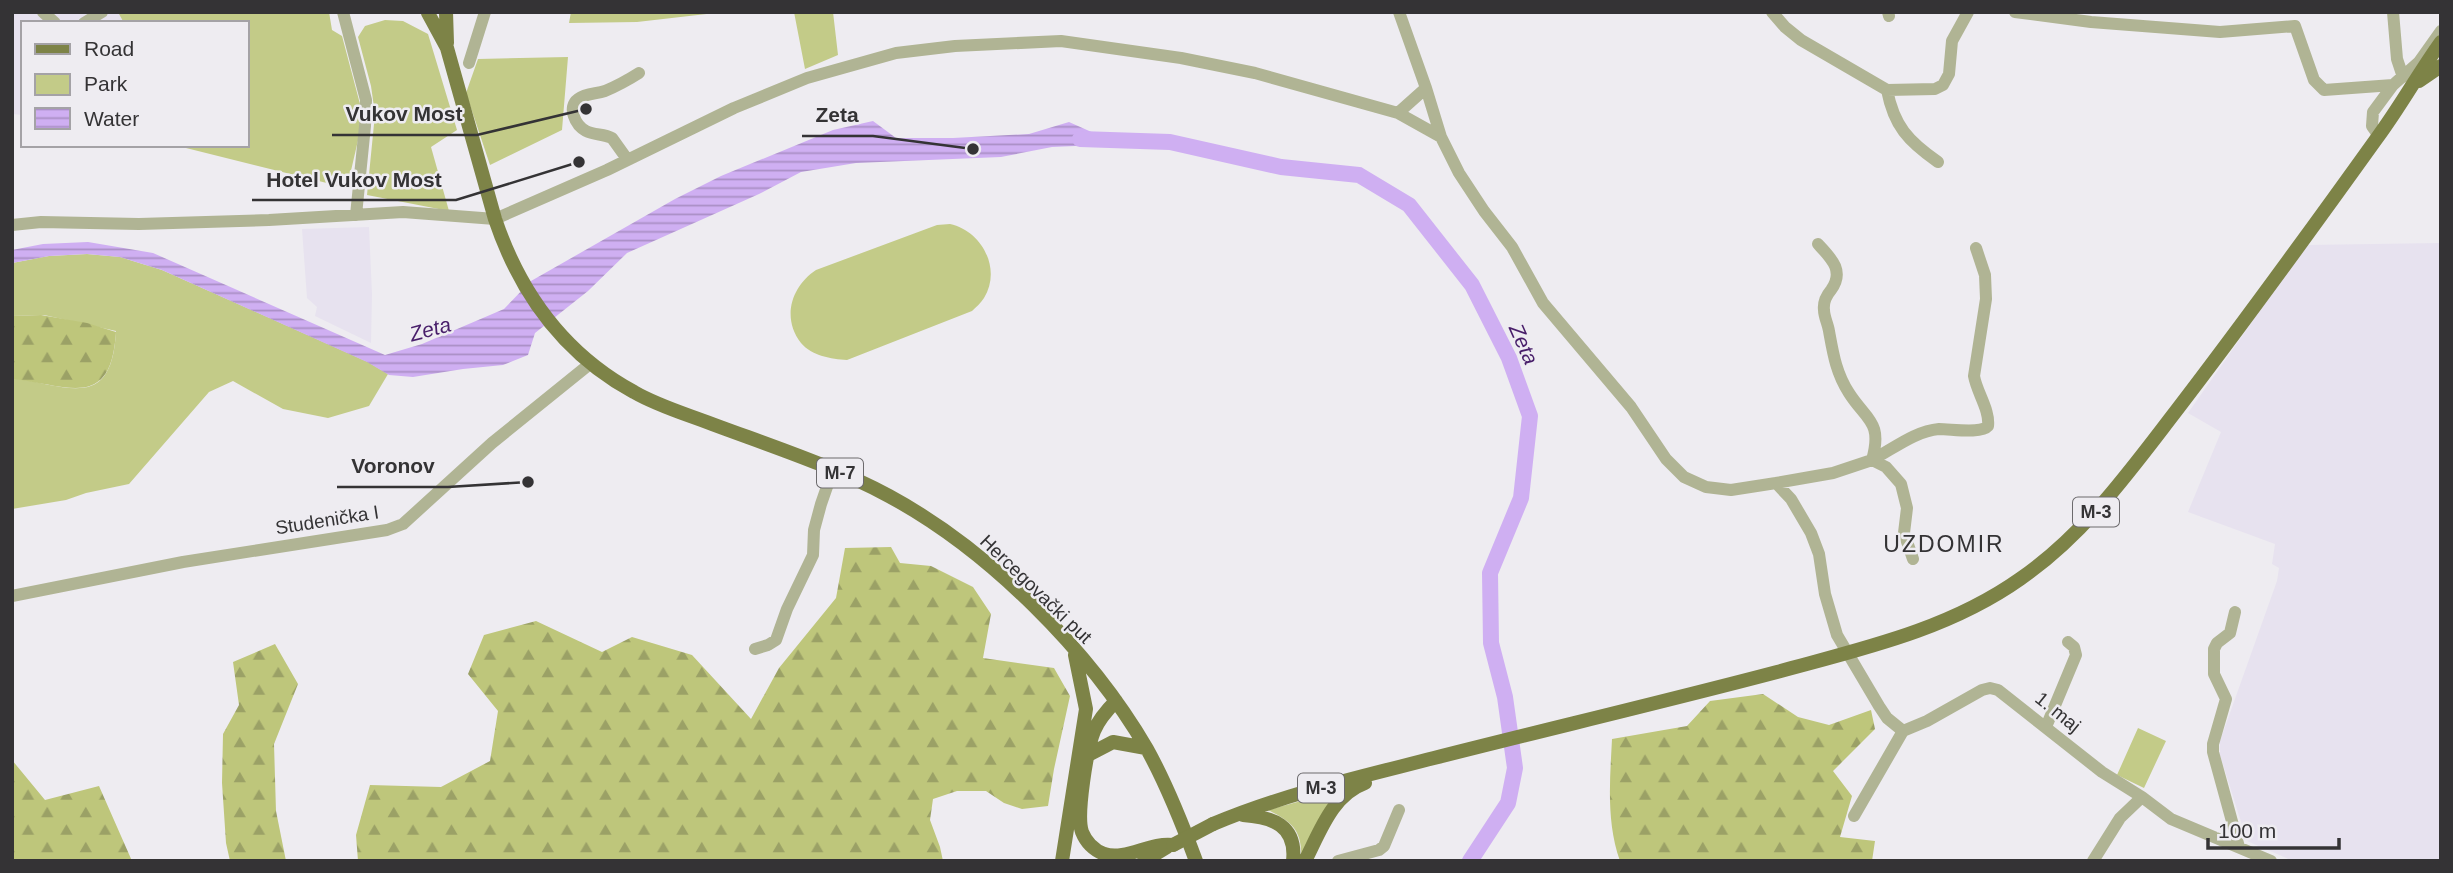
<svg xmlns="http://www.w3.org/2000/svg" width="2453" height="873" font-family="Arial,sans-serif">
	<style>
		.built { fill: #e7e2ef }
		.green { fill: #c3cb88 }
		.forest { fill: url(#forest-firs) }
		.water { fill: url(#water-rules) }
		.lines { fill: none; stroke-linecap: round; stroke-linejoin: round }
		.river { stroke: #cfaff2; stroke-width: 16 }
		.minor { stroke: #b0b494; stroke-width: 12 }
		.major { stroke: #7d8347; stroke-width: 14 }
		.major-bridge { stroke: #7d8347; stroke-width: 14 }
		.labels { text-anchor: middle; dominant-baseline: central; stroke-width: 5; stroke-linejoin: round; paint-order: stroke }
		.shield { fill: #eeecf1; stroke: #6c6a6d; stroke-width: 2 }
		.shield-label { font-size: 18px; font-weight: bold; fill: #343335 }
		.street-label { font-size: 19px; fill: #343335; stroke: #eeecf1 }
		.water-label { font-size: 21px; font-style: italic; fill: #481e6a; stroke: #eeecf1 }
		.quarter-label { font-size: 23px; letter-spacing: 2px; fill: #343335; stroke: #eeecf1 }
		.leader { fill: none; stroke: #343335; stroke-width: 2.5 }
		.callout-dot { fill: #343335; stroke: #eeecf1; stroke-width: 2.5 }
		.callout-label { font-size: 21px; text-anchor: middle; font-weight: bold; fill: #343335; stroke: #eeecf1; stroke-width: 5; stroke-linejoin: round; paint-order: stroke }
	</style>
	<defs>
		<pattern id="forest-firs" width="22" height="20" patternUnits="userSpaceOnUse" patternTransform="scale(1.75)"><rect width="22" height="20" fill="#bec67b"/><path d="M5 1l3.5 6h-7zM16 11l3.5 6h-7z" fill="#9ba166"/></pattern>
		<pattern id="water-rules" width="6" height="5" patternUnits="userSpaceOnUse" patternTransform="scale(1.75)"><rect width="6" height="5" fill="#cfaff2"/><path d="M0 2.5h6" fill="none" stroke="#a98fc5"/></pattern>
	</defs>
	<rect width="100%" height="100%" fill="#eeecf1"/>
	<path class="built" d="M12 12H118L124 23H23V115L12 114Z
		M369 227 372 294 371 343 315 316 317 307 307 298 302 229Z
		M2441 243V861H2293L2247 841 2220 755V741L2277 581 2279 568 2272 564 2275 544 2188 512 2221 432 2188 413 2306 245Z"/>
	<path class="green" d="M121 12H329L332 30 342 36 360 104 359 136 347 188 186 148 185 145H247V23H124L119 14Z
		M571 12H724L637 22 569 23Z
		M794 12H833L838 55 805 69Z
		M385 20 403 21 428 34 457 130 431 147 449 211 367 195 375 114 371 86 358 37 365 26Z
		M568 57 562 130 490 165 466 93 478 59Z
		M950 224C982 231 1002 269 984 298 981 303 976 307 972 311L847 360C831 359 812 356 801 343 781 317 792 286 816 270L937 225Z
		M87 254 120 257 162 270 368 362 388 374 369 406 328 418 283 409 233 381 209 392 129 484 86 493 66 500 12 509V381L15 378C71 388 112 409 116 331L44 315 12 316V263L49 256Z
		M2138 728 2166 741 2144 788 2117 775Z
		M1348 788 1301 861C1303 830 1292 822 1268 810Z"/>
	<path class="forest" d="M41 315 87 323 116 332C111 410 70 386 14 379L12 381V316Z
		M891 547 900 563 931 566 973 587 991 614 983 658 1054 668 1070 696 1054 769 1048 806 1022 809 1004 803 986 791H957L933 799 930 820 940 847 943 861H358L356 835 370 785 441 787 490 761 498 711 468 674 484 635 536 621 602 652 632 637 692 655 751 719 779 668 836 598 845 548Z
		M275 644 298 684 274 744 276 811 286 861H230L226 843 222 783 223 734 239 705 233 662Z
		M1763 694 1798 717 1829 725 1871 710 1875 729 1833 771 1852 796 1840 837 1875 841 1872 861H1620C1606 821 1610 780 1612 739L1687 726 1710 701Z
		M12 760 45 800 99 786 132 861H12Z"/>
	<path class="water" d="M873 121 896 138H953L1029 134 1069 122 1096 134 1099 140V145L1052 147 1001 157 856 163 801 172 759 194 627 253 588 291 535 333 528 355 503 365 463 369 413 377 389 375 367 362 162 270 120 257 87 254 49 256 12 263V250L43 244 88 242 153 253 385 355 422 344 504 309 531 281 675 199 721 176 833 130Z"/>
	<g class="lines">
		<path class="river" d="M1080 139 1170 142 1281 167 1359 175 1409 205 1472 285 1509 358 1530 416 1521 498 1490 573 1491 643 1505 697 1515 768 1508 803 1470 861"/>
		<path class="minor" d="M43 12 55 23
			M343 12 366 100 365 126 356 215
			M1399 12 1426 88 1441 137 1459 173 1484 211 1512 247 1543 303 1631 407 1666 459 1684 477 1706 487 1731 490 1776 483 1791 499 1811 533 1819 554 1825 594 1837 635 1879 706 1887 718 1903 731 1927 721 1982 690 1990 688 1998 690 2102 772 2142 797 2171 819 2271 861
			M1772 12 1785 27 1801 40 1887 90
			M1888 12 1889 16
			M2015 12 2091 22 2220 32 2295 26 2314 80 2324 90 2393 85
			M2393 12 2397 59 2403 77
			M84 23 102 12
			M469 63 485 12
			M1398 113 1426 88
			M2379 136 2372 126 2373 112 2393 85 2419 62 2441 31
			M627 159 612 138C604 134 594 135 586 131 575 125 567 107 578 99 586 93 596 94 605 91 617 86 628 80 639 73
			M1938 162C1908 141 1894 126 1887 90L1935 89 1943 85 1949 74 1952 41 1968 12
			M12 225 41 222 139 224 269 220 403 212 495 219 607 170 734 108 807 78 896 53 955 46 1061 41 1181 58 1255 73 1398 113 1441 137
			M1872 460C1893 449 1915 431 1939 429 1952 429 1981 434 1988 426 1990 410 1977 393 1974 376L1986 299 1985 275 1976 248
			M1872 460 1886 467 1901 484 1907 508 1904 533 1913 559
			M1776 483 1833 473 1872 460C1883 421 1866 420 1849 393 1836 373 1833 353 1829 331 1828 324 1824 317 1824 310 1823 302 1826 296 1831 290 1845 271 1831 258 1818 244
			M12 596 183 562 387 530 403 524 492 443 591 363
			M2235 612 2230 633 2217 643 2214 649V674L2226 699 2213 744V752L2239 847
			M755 649 768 645 776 640 787 609 813 555 814 530 821 504 829 481 835 471
			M2046 727 2076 655 2074 647 2068 642
			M1854 816 1903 731
			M1338 861 1379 850 1384 846 1399 810
			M2093 861 2120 818 2142 797"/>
		<path class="major" d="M446 12 447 43
			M428 13 447 48 495 219C520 293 564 354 634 392 658 406 686 414 712 424 771 446 833 466 889 496 989 550 1090 651 1147 749 1167 785 1182 823 1196 861
			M2419 81 2441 66
			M1116 701C1107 710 1099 719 1094 731 1087 748 1076 815 1082 832 1086 842 1094 850 1104 854 1126 861 1150 842 1173 845
			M1088 755 1113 742 1146 748
			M1243 815C1272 817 1297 825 1293 861
			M1213 824C1284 794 1360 777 1434 758 1548 729 1663 702 1777 672 1861 649 1948 630 2020 579 2084 535 2129 472 2176 411 2245 321 2311 230 2377 138 2400 107 2418 74 2441 42
			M1062 861 1086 709 1075 655
			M1144 861 1167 847
			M1305 861C1320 832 1332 795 1365 783"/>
		<path class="major-bridge" d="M1173 845 1213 824"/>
	</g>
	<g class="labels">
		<g class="shield">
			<rect x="817" y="458.5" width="46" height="29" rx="5"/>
			<rect x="2073" y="497.5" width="46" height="29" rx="5"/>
			<rect x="1298" y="773.5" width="46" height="29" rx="5"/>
		</g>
		<g class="shield-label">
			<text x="840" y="473">M-7</text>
			<text x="2096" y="512">M-3</text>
			<text x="1321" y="788">M-3</text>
		</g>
		<g class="street-label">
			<text transform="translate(327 520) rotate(-9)">Studenička I</text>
			<text transform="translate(1036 589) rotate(44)">Hercegovački put</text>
			<text transform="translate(2058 712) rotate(39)">1. maj</text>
		</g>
		<g class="water-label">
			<text transform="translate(430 329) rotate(-15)">Zeta</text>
			<text transform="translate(1524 344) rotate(66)">Zeta</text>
		</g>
		<g class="quarter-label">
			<text x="1944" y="544">UZDOMIR</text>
		</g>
	</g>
	<path class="leader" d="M586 109L477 135H332M973 149L873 136H802M579 162L456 200H252M528 482L448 487H337"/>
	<g class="callout-dot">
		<circle cx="586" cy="109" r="7"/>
		<circle cx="973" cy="149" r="7"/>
		<circle cx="579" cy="162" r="7"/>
		<circle cx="528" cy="482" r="7"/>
	</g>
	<g class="callout-label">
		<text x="404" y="121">Vukov Most</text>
		<text x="837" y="122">Zeta</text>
		<text x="354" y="187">Hotel Vukov Most</text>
		<text x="393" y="473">Voronov</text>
	</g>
	<rect width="2453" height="873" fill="none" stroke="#343335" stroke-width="28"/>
	<rect x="21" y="21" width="228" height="126" fill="#eeecf1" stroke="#a4a2a6" stroke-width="2"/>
	<rect x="35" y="44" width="35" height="10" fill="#7d8347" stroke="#a4a2a6" stroke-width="2"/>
	<text x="84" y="56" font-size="21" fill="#343335">Road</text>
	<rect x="35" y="74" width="35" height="21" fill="#c3cb88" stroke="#a4a2a6" stroke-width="2"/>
	<text x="84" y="91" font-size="21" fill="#343335">Park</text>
	<rect x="35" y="108" width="35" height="21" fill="url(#water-rules)" stroke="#a4a2a6" stroke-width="2"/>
	<text x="84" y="126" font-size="21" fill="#343335">Water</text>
	<path d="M2208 838v10h131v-10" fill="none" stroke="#343335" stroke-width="3.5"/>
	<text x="2218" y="838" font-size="21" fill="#343335" stroke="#eeecf1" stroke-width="5" paint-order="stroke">100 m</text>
</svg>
